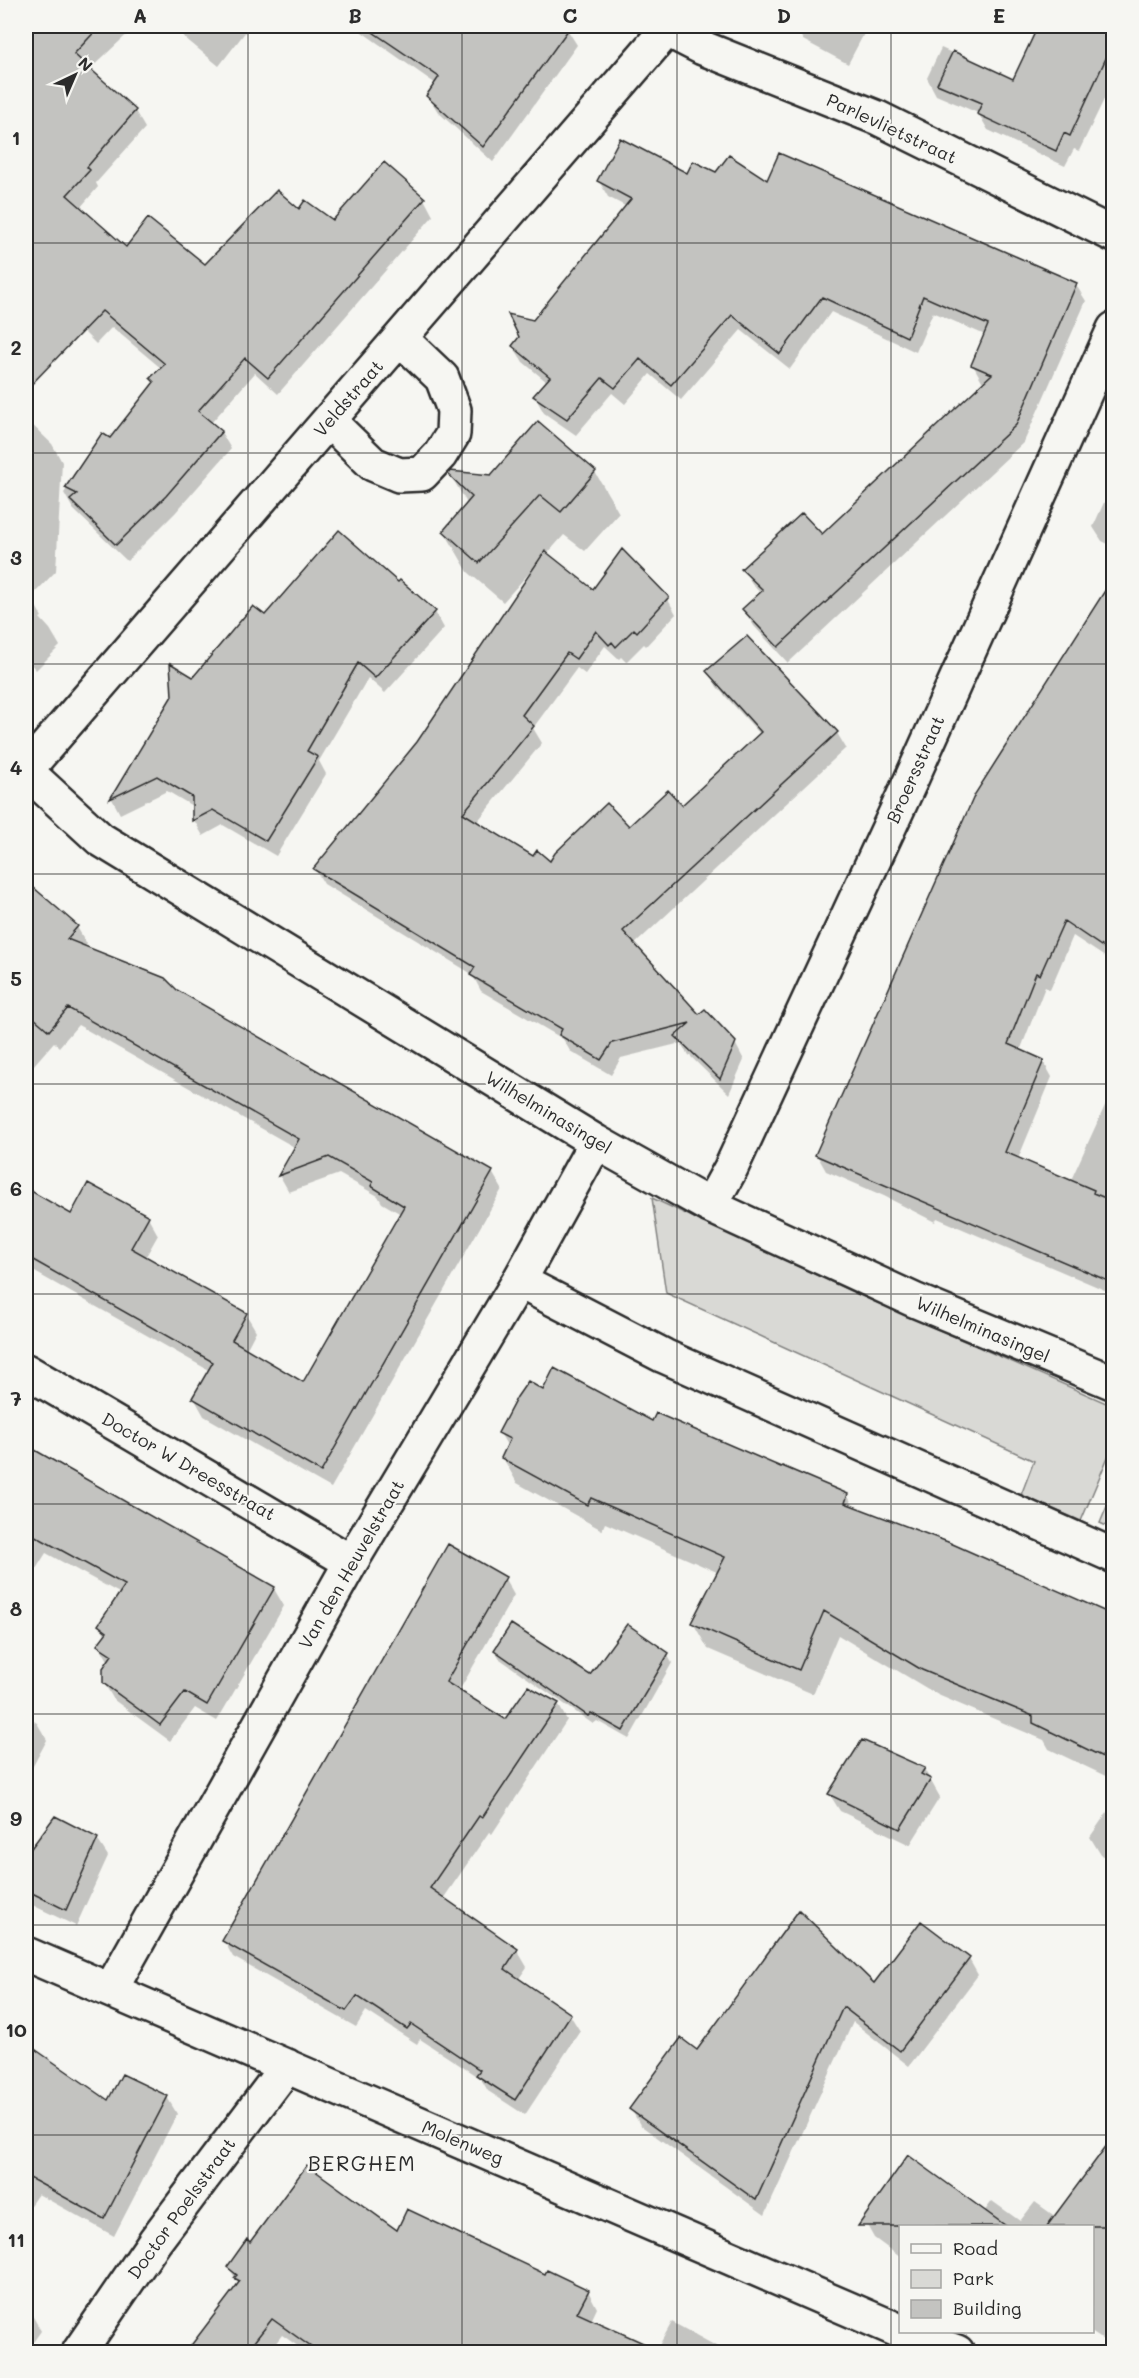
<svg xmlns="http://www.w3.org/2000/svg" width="1139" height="2378" font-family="Mali,sans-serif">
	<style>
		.green { fill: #d9d9d5; stroke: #828280; stroke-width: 1.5 }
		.shadow { fill: #0003 }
		.building { fill: #c3c3c0; stroke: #2b2b2b; stroke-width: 1.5 }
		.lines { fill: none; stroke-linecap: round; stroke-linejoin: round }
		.minor-casing { stroke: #2b2b2b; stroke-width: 38 }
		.minor { stroke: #f6f6f2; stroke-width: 33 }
		.grid { fill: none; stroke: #2b2b2b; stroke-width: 1.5; stroke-opacity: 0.55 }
		.labels { text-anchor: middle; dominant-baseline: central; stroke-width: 4.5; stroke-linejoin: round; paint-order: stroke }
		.street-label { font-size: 18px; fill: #2b2b2b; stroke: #f6f6f2 }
		.quarter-label { font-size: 21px; letter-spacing: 1.5px; fill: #2b2b2b; stroke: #f6f6f2 }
		.neatline { fill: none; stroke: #2b2b2b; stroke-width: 2 }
		.grid-label { font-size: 20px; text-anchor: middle; font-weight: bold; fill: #2b2b2b }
	</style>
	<rect width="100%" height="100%" fill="#f6f6f2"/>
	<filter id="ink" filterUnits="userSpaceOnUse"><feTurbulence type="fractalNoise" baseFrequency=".0167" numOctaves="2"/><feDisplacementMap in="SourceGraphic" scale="12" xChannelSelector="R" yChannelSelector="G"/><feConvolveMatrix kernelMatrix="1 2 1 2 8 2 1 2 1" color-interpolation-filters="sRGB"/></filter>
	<g filter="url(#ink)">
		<path class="green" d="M652 1198 855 1293 1113 1406V1445L1081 1521 1021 1495 1034 1461 666 1293Z
			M1113 1492 1114 1529H1113L1100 1523Z"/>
		<path class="shadow" d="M26 26H136L89 70 135 111 145 128 96 183 98 187 80 208 126 249 205 266 299 212 333 222 424 199 433 216 278 394 255 373 211 423 221 432 231 449 175 513 127 561 73 509 64 493 103 435 111 440 155 383 162 369 112 327 96 344 71 319 63 307 26 269Z
			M182 26H250L219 66 185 38 180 29Z
			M356 26H562L567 29 577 45 493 162 438 112 428 96 436 84 359 30Z
			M795 26H868L848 64 803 40Z
			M1038 26H1114V79L1079 151 1074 149 1065 166 988 130 978 113 936 95 927 78 941 48 1014 81 1040 26Z
			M717 174 768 182 1076 285 1086 301 1024 442 788 663 754 626 744 610 761 594 753 585 743 569 822 536 986 383 982 381 973 365 985 335 933 312 916 352 831 312 790 369 741 330 681 400 650 374 625 404 612 393 576 435 544 413 535 397 547 382 523 362 513 346 627 207 608 197 599 181Z
			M26 419 52 444 62 462 56 571 31 597 42 617 40 618 50 629 60 646 36 670 26 659Z
			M538 423 595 472 619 513 585 551 564 535 547 554 593 591 667 598 676 614 646 646 644 644 626 662 621 657 619 659 605 646 585 674 577 668 533 728 542 743 476 823 533 858 550 864 629 828 682 807 761 735 717 687 708 671 837 733 846 748 634 945 699 1016 735 1043 744 1060 729 1094 686 1052 681 1043 621 1058 611 1075 570 1051 563 1039 481 991 472 974 324 884 315 869 418 743 532 573 530 572 503 602 468 572 444 531 468 505 450 474 491 477Z
			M1114 480V547L1102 541 1093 527Z
			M1114 581V963L1073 936 1050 990 1045 987 1020 1051 1043 1061 1052 1077 1018 1159 1070 1182 1114 1086V1294L937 1218 935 1222 884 1196 826 1171 817 1155 976 795Z
			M398 584 435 612 444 628 385 693 368 678 319 761 326 774 276 856 223 825 203 836 194 820V807L167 791 120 814 112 799 174 696 265 617Z
			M29 886 77 927 87 944 84 947 176 992 492 1172 502 1189 331 1488 204 1416 194 1398 210 1371 26 1267V1190L71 1217 89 1185 148 1217 158 1235 145 1258 246 1314 256 1331 246 1350 304 1384 401 1214 382 1203 378 1196 339 1174 289 1192 280 1176 296 1148 78 1025 59 1047 54 1042 26 1074V890Z
			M544 1392 653 1423 847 1495 855 1508 1114 1626V1780L1049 1749 1044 1740 938 1695 838 1635 813 1694 708 1649 693 1623 719 1573 605 1523 602 1530 517 1483 503 1458 508 1447 500 1433Z
			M26 1447 274 1589 284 1606 217 1721 195 1708 170 1741 114 1700 104 1683 109 1662 99 1645 106 1636 100 1625 121 1594 46 1553 36 1569 26 1564Z
			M505 1579 514 1595 459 1691 505 1721 558 1704 567 1720 492 1834 489 1832 443 1899 517 1950 527 1967 518 1980 570 2015 580 2031 525 2115 488 2091 481 2079 420 2039 417 2044 366 2011 356 2027 233 1957 224 1941Z
			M495 1650 591 1677 667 1654 672 1663 629 1739 597 1721 593 1724 500 1659Z
			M26 1716 37 1723 47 1740 26 1779Z
			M924 1769 940 1797 910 1845 840 1811 830 1795Z
			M1114 1802V1863L1101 1855 1090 1837Z
			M56 1818 97 1839 108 1856 76 1926 26 1902V1858Z
			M969 1959 978 1975 909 2066 853 2022 765 2215 640 2125 631 2109 698 2052 874 1985Z
			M26 2050 109 2102 167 2097 177 2114 114 2236 38 2194 26 2211Z
			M1107 2149 1114 2154V2347L1091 2332H1092V2226H900V2257L874 2238 864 2220 984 2212 992 2201 1020 2221 1035 2202 1056 2217Z
			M397 2233 588 2291 597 2308 591 2321 656 2351 672 2322 727 2352H306L282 2335 269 2352H188L239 2285 229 2267 251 2244Z
			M26 2311 32 2315 41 2331 26 2352Z"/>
		<path class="building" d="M26 26H100L74 54 136 110 87 167 90 170 67 195 126 247 148 218 205 264 277 190 299 209 305 200 333 220 384 162 425 198 268 378 245 358 198 411 222 431 166 496 116 545 70 500 77 494 65 488 102 433 110 438 154 382 150 378 165 364 102 311 26 390Z
			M364 26H571L483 147 426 96 439 77Z
			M1038 26H1113V43L1070 136 1064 133 1056 151 977 114 982 103 937 84 953 51 1013 79Z
			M620 138 687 173 693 161 716 172 729 155 767 180 779 153 1077 283 1016 425 778 647 742 609 763 590 741 569 802 513 822 534 992 374 971 365 988 325 923 296 907 337 822 297 780 354 732 315 671 385 640 359 615 388 602 378 567 419 533 396 550 377 512 346 519 337 508 314 533 320 631 199 597 181Z
			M538 421 596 471 561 512 540 495 479 563 443 531 472 497 448 474 450 471 491 475Z
			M339 530 398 582 400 580 436 611 375 678 358 663 307 751 318 757 266 841 213 810 192 821V797L157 776 110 799 172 696 170 663 193 677 253 606 265 615Z
			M622 549 669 597 637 632 634 629 616 647 612 642 609 645 596 631 576 659 567 653 522 715 534 726 463 813 533 856 537 850 550 861 555 853 607 803 629 826 668 790 682 805 761 732 706 671 747 636 838 732 623 931 699 1014 705 1009 736 1042 720 1079 675 1036 690 1023 612 1043 601 1060 559 1035 562 1029 470 975 475 967 313 869 417 742 545 551 593 589Z
			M1113 578V954L1064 921 1040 975 1036 973 1008 1044 1044 1060 1005 1152 1094 1190 1093 1193 1113 1201V1283L815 1155 975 794Z
			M26 881 78 926 67 939 165 978 177 990 493 1171 321 1472 192 1398 213 1362 26 1256V1188L71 1214 88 1183 149 1216 131 1248 247 1313 232 1340 303 1382 404 1206 371 1186 373 1182 329 1157 278 1176 299 1139 68 1008 49 1031 26 1011Z
			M554 1368 652 1421 656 1413 781 1467 782 1466 848 1494 845 1503 948 1542 1113 1615V1762L1033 1723V1716L922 1670 824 1611 799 1670 691 1623 725 1557 591 1498 587 1505 501 1458 510 1439 498 1433 517 1397 528 1381 543 1390Z
			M26 1445 275 1587 207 1705 185 1692 160 1725 103 1683V1668L112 1655 97 1645 107 1632 98 1625 125 1585 26 1531Z
			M448 1544 506 1577 446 1682 505 1719 528 1686 559 1703 482 1818 479 1816 430 1888 518 1949 505 1969 571 2014 515 2100 476 2075 480 2070 411 2024 407 2029 357 1996 346 2011 222 1941Z
			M511 1624 590 1675 627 1624 669 1653 623 1731 591 1713 588 1716 494 1650Z
			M862 1740 925 1768 921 1774 931 1779 900 1829 828 1794Z
			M55 1816 98 1838 66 1910 26 1890V1855Z
			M799 1910 874 1983 921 1921 970 1958 900 2051 843 2007 756 2200 629 2109 681 2038 697 2050Z
			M26 2043 108 2100 122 2074 168 2096 104 2219 26 2176Z
			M1113 2137V2226H1047Z
			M908 2155 1006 2226H858Z
			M307 2165 397 2230 407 2209 545 2274 547 2270 589 2290 577 2313 663 2352H318L272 2319 246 2352H186L240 2281 234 2278 237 2275 227 2267 247 2239 250 2242Z"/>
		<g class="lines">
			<g class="minor-casing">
				<path id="minor" d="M660 26 703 48 878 118 1114 235
					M329 421 373 464 399 475 422 474 440 455 453 434 454 410 442 378 400 338
					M26 770 670 26
					M26 771 100 839 596 1142 710 1206 914 1300 1114 1383
					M710 1206 731 1168 911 780 1114 329
					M519 1281 664 1356 1114 1556
					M26 1371 351 1562
					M26 1954 900 2331
					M111 1989 351 1562 519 1281 596 1142
					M902 2332 957 2352
					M79 2352 155 2241 287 2066"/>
			</g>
			<use href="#minor" class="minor"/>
		</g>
	</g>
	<path class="grid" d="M248 26V2352M462 26V2352M677 26V2352M891 26V2352M26 243H1114M26 453H1114M26 664H1114M26 874H1114M26 1084H1114M26 1294H1114M26 1504H1114M26 1714H1114M26 1925H1114M26 2135H1114"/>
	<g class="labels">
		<g class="street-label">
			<text transform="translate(892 128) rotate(25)">Parlevlietstraat</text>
			<text transform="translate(348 398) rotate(-49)">Veldstraat</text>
			<text transform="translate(915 769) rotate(-66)">Broersstraat</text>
			<text transform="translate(549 1112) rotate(31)">Wilhelminasingel</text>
			<text transform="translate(983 1329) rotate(23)">Wilhelminasingel</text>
			<text transform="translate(189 1466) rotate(30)">Doctor W Dreesstraat</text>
			<text transform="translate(351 1564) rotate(-60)">Van den Heuvelstraat</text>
			<text transform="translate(463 2142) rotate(23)">Molenweg</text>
			<text transform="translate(181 2208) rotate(-54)">Doctor Poelsstraat</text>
		</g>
		<g class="quarter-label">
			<text x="362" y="2162">BERGHEM</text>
		</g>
	</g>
	<rect width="1139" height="2378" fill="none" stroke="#f6f6f2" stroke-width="66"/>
	<rect x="899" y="2225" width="195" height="108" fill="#f6f6f2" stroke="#a5a5a2" stroke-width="1.5"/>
	<rect x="911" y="2244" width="30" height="9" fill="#f6f6f2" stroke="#a5a5a2" stroke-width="1.5"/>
	<text x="953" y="2255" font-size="18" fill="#2b2b2b">Road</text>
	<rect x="911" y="2270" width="30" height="18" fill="#d9d9d5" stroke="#a5a5a2" stroke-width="1.5"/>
	<text x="953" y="2285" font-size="18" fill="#2b2b2b">Park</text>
	<rect x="911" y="2300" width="30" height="18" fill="#c3c3c0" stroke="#a5a5a2" stroke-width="1.5"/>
	<text x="953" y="2315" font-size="18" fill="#2b2b2b">Building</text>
	<g transform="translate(75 75) rotate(44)" stroke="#f6f6f2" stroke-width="4.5" paint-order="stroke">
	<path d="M0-4.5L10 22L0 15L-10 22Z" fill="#2b2b2b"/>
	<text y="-9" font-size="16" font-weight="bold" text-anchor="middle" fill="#2b2b2b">N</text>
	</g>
	<rect x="33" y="33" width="1073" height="2312" class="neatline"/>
	<g class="grid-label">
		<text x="140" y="23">A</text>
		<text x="355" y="23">B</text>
		<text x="570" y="23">C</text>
		<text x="784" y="23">D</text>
		<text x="999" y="23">E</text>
		<text x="16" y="145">1</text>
		<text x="16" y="355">2</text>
		<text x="16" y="565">3</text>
		<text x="16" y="775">4</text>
		<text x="16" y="986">5</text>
		<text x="16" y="1196">6</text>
		<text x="16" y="1406">7</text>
		<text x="16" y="1616">8</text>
		<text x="16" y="1826">9</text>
		<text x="16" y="2037">10</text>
		<text x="16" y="2247">11</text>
	</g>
</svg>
